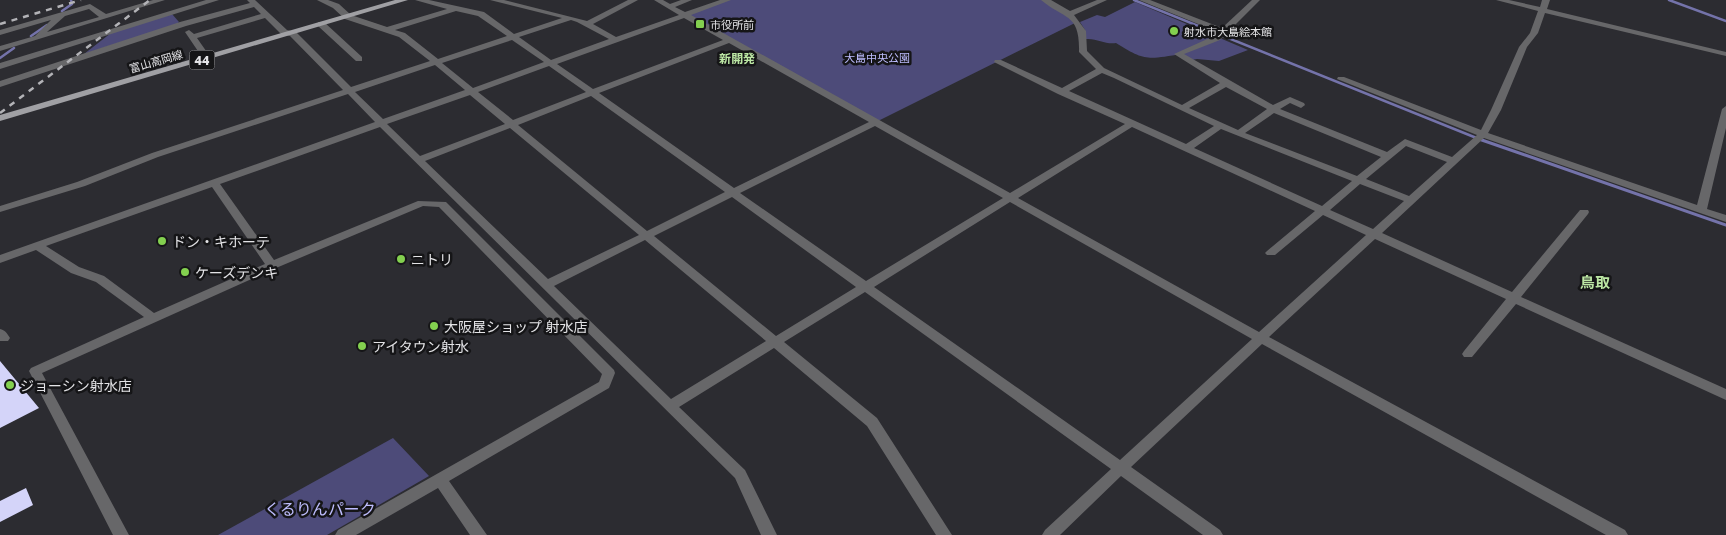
<svg xmlns="http://www.w3.org/2000/svg" width="1726" height="535" font-family="'Golos Text','Noto Sans JP',sans-serif">
	<style>
		.green { fill: #4d4b79 }
		.lines { fill: none; stroke-linecap: round; stroke-linejoin: round }
		.stream-far1 { stroke: #7473aa; stroke-width: 2.5 }
		.stream { stroke: #7473aa; stroke-width: 3 }
		.building { fill: #d4d4f9 }
		.minor { fill: #676769; fill-rule: evenodd }
		.major { fill: #a0a0a4; fill-rule: evenodd }
		.rail { stroke: #b3b3b7; stroke-width: 2.5; stroke-dasharray: 6 6; stroke-linecap: butt }
		.poi-dot { fill: #83d04f; stroke: #151517; stroke-width: 2 }
		.labels { text-anchor: middle; dominant-baseline: central; stroke-width: 5; stroke-linejoin: round; paint-order: stroke }
		.far-poi-label { font-size: 11px; fill: #e3e3e6; stroke: #151517; text-anchor: start }
		.far-park-label { font-size: 11px; fill: #bdbcfd; stroke: #151517 }
		.far-street-label { font-size: 11px; fill: #e3e3e6; stroke: #151517 }
		.far-neighbourhood-label { font-size: 12px; font-weight: bold; fill: #bce7a4; stroke: #151517 }
		.shield { fill: #151517; stroke: #a5a5a8; stroke-width: 1 }
		.shield-label { font-size: 12px; font-weight: bold; fill: #e3e3e6 }
		.poi-label { font-size: 14px; fill: #e3e3e6; stroke: #151517; text-anchor: start }
		.neighbourhood-label { font-size: 15px; font-weight: bold; fill: #bce7a4; stroke: #151517 }
		.near-park-label { font-size: 16px; fill: #bdbcfd; stroke: #151517 }
	</style>
	<rect width="100%" height="100%" fill="#2c2c31"/>
	<path class="green" d="M728 0H1043L1077 22 876 122 685 15Z
		M1135 2 1248 50 1219 61 1197 59 1192 60 1182 54C1148 59 1146 62 1116 43 1106 45 1097 38 1086 39L1085 30 1080 22 1097 15 1105 17Z
		M172 14 179 22 177 24 84 54 111 33Z
		M393 438 429 476 327 535H218Z"/>
	<g class="lines">
		<path class="stream-far1" d="M1134 0 1479 139
			M1669 0 1726 21
			M62 11 72 4 71 0
			M31 36 47 25
			M0 58 14 48"/>
		<path class="stream" d="M1476 138 1726 225"/>
	</g>
	<path class="building" d="M0 361 39 408 0 428Z
		M26 488 33 505 0 522V501Z"/>
	<g class="lines">
		<path class="minor" d="M153 0H165L0 51V46L35 36 51 20 0 35V30L90 4 106 14ZM89 9 99 17 47 32 65 16Z
			M206 0H219L0 69V63Z
			M247 0H255L287 30 296 32 351 87 430 61 399 37 345 19 333 8 317 0H328L339 4 351 15 387 27 447 9 415 0H429L484 12 514 34 562 18 490 0H504L587 21 628 0H638L593 24 616 37 679 15 654 0H663L670 4 681 0H692L675 7 685 12 720 0H731L691 15 1010 193 1125 124 1058 94 994 62 995 60H1001L1062 88 1096 69 1079 52C1080 13 1065 20 1041 0H1051L1070 11 1097 0H1107L1074 15 1086 31 1087 51 1104 68 1182 105 1220 83 1174 54 1214 36 1218 32 1139 0H1150L1222 28 1252 0H1260L1220 40 1184 54 1273 105 1290 97 1304 103 1305 105 1301 108 1290 103 1280 109 1387 152 1405 139 1452 157 1477 135 1337 79 1338 77H1344L1481 130 1491 110 1519 47 1530 33 1538 11 1496 0H1509L1540 7 1542 0H1550L1547 9 1726 52V56L1545 13 1538 33 1527 47 1501 110 1488 133 1697 205 1722 109 1726 106V128L1707 209 1726 215V222L1484 138 1382 233 1512 292 1580 210H1588L1589 212 1588 214 1521 297 1726 389V400L1516 304 1472 357H1464L1462 354 1464 351 1506 299 1375 239 1269 337 1625 530 1628 535H1606L1262 344 1131 467 1220 530 1223 535H1203L1121 476 1060 535H1042L1045 530 1111 469 865 292 784 342 877 418 952 535H936L867 426 774 348 679 407 745 470 777 535H761L735 478 380 127 220 184 274 260 418 201 446 202 614 370 615 373 609 388 449 481 487 535H470L438 488 356 535H335L338 530 599 382 602 374 439 207 423 206 276 268 42 373 129 535H113L29 371 31 368 144 317 96 282 71 273 36 250 0 263V255L375 122 348 94 158 157 85 186 0 212V206L77 182 152 153 343 90 290 36 281 34 265 18 197 38 211 58 207 60H204L185 32 189 30 194 34 261 14 254 7 186 26 0 87V81L180 22 250 3ZM456 11 478 16 507 36 438 59 405 33 395 30ZM684 18 723 40 593 89 557 64ZM571 20 577 22 609 39 551 60 519 37ZM512 40 544 62 473 88 442 63ZM729 43 869 122 734 188 599 93ZM435 65 465 90 383 119 355 92ZM549 66 586 92 513 120 478 92ZM1102 73 1114 78 1214 126 1186 144 1069 91ZM1226 87 1267 109 1238 130 1189 108ZM470 95 505 124 420 156 387 124ZM591 96 725 192 647 231 518 125ZM1274 113 1381 157 1357 176 1245 133ZM875 126 1003 198 866 281 740 193ZM1132 127 1315 211 1267 251 1265 253 1267 255H1275L1323 215 1366 235 1259 332 1018 198ZM510 128 639 235 548 279 425 161ZM1221 129 1352 181 1322 206 1194 148ZM1406 146 1447 162 1409 196 1366 179ZM1360 184 1404 201 1373 229 1330 210ZM212 187 265 264 154 313 104 276 79 267 46 246ZM732 197 856 287 776 336 654 236ZM1010 202 1252 339 1120 460 874 287ZM645 240 766 341 671 399 554 286Z
			M318 22H324L362 57V61H356L318 26Z
			M0 329C5 330 7 333 10 338L8 341H0Z"/>
		<path class="major" d="M395 0H408L0 121V115Z"/>
		<path class="rail" d="M0 24 81 0
			M0 113 150 0"/>
	</g>
	<g class="poi-dot">
		<rect x="695" y="19" width="10" height="10" rx="2.5"/>
		<circle cx="1174" cy="31" r="5"/>
		<circle cx="162" cy="241" r="5"/>
		<circle cx="401" cy="259" r="5"/>
		<circle cx="185" cy="272" r="5"/>
		<circle cx="434" cy="326" r="5"/>
		<circle cx="362" cy="346" r="5"/>
		<circle cx="10" cy="385" r="5"/>
	</g>
	<g class="labels">
		<g class="far-poi-label">
			<text x="710" y="24">市役所前</text>
			<text x="1184" y="31">射水市大島絵本館</text>
		</g>
		<g class="far-park-label">
			<text x="877" y="57">大島中央公園</text>
		</g>
		<g class="far-street-label">
			<text transform="translate(156 61) rotate(-16)">富山高岡線</text>
		</g>
		<g class="far-neighbourhood-label">
			<text x="737" y="58">新開発</text>
		</g>
		<rect class="shield" x="189.5" y="50.5" width="25" height="19" rx="4"/>
		<g class="shield-label">
			<text x="202" y="60">44</text>
		</g>
		<g class="poi-label">
			<text x="172" y="241">ドン・キホーテ</text>
			<text x="411" y="259">ニトリ</text>
			<text x="195" y="272">ケーズデンキ</text>
			<text x="444" y="326">大阪屋ショップ 射水店</text>
			<text x="372" y="346">アイタウン射水</text>
			<text x="20" y="385">ジョーシン射水店</text>
		</g>
		<g class="neighbourhood-label">
			<text x="1595" y="282">鳥取</text>
		</g>
		<g class="near-park-label">
			<text x="320" y="509">くるりんパーク</text>
		</g>
	</g>
</svg>
